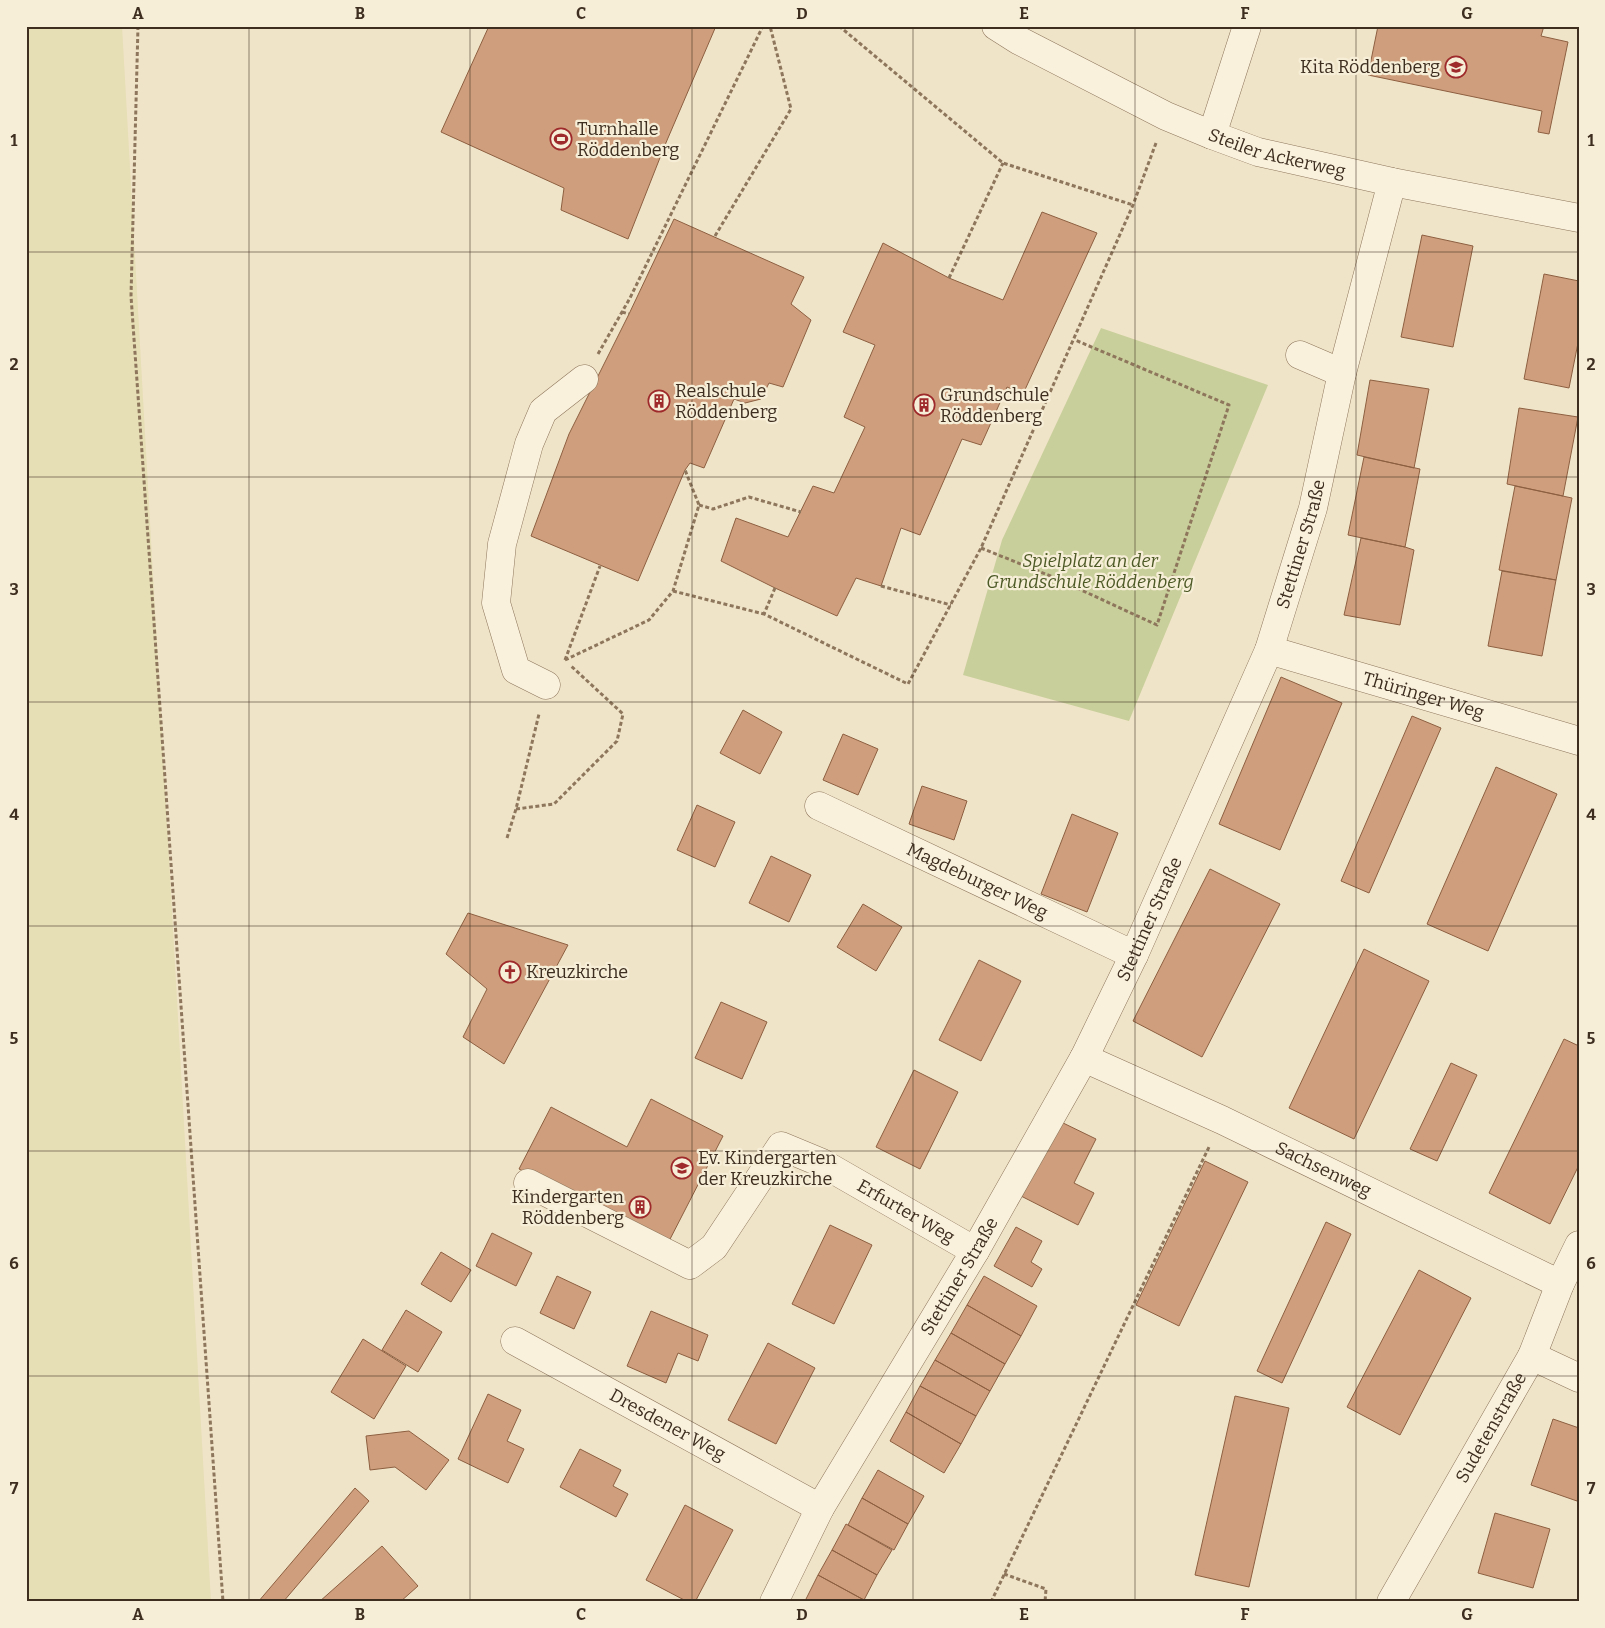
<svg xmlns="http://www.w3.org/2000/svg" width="1605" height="1628" font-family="Bitter,serif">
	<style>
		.farmland { fill: #e6deb5 }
		.green { fill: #c9cf9b }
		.building { fill: #cf9f7d; stroke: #8d5f41 }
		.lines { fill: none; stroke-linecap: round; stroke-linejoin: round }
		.minor-casing { stroke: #8d765c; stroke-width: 29 }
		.path { stroke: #8d765c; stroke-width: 3; stroke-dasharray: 4 2.5; stroke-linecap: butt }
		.minor { stroke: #faf1dc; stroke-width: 28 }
		.grid { fill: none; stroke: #3d2e20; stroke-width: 1; stroke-opacity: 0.55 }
		.labels { text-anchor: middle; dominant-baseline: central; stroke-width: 4.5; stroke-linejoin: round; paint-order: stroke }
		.poi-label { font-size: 18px; fill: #3d2e20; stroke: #f7eed8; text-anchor: start }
		.street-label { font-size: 18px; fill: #3d2e20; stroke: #f7eed8 }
		.park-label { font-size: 18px; font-style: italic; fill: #4d5a26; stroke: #f7eed8 }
		.neatline { fill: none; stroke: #3d2e20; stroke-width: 2 }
		.grid-label { font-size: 16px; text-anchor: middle; font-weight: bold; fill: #3d2e20 }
	</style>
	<rect width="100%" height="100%" fill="#f0e4c8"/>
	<path class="farmland" d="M26 26H122L211 1602H26Z"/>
	<path class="green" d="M1101 328 1268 385 1129 721 963 675 1002 540Z"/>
	<path class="building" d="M489 26H716L665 145 628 239 561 210 564 188 441 132Z
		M1378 26H1544L1541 36 1568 42 1549 134 1538 132 1542 111 1368 75Z
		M1042 212 1097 233 1023 394 1007 387 981 445 962 439 920 535 901 528 881 586 856 578 837 616 775 588 721 561 736 518 788 537 813 486 834 493 865 427 844 417 875 345 843 332 883 243 949 278 1003 300Z
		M674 219 804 277 791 304 811 320 783 387 769 383 761 399 745 403 734 399 704 468 690 463 685 470 638 581 531 536 569 434 629 314Z
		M1422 235 1473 246 1453 347 1401 337Z
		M1544 274 1579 281V338L1569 388 1524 379Z
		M1370 380 1429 389 1414 468 1357 455Z
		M1519 408 1578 417 1563 496 1507 484Z
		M1364 457 1420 469 1405 547 1348 535Z
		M1515 486 1572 498 1556 580 1499 570Z
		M1361 538 1405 547 1414 550 1400 625 1344 615Z
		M1502 571 1556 580 1542 656 1488 646Z
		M1281 677 1342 703 1280 850 1219 824Z
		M743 710 782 732 760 774 720 753Z
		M1412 716 1441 728 1369 893 1341 881Z
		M843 734 878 749 858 795 823 780Z
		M1496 767 1557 794 1488 951 1427 924Z
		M922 786 967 801 954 840 909 824Z
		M697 805 735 822 715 867 677 850Z
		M1072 814 1118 833 1087 912 1041 894Z
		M771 856 811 875 789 922 749 903Z
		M1210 869 1280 904 1202 1057 1133 1021Z
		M863 904 902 927 876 971 837 947Z
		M468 913 568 945 504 1064 463 1037 487 989 446 954Z
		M1364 949 1429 981 1354 1139 1289 1108Z
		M979 960 1021 981 981 1061 939 1040Z
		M721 1002 767 1022 742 1079 695 1058Z
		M1564 1039 1579 1046V1165L1550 1224 1489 1193Z
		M1451 1063 1477 1075 1437 1161 1410 1149Z
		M914 1070 958 1092 920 1169 876 1147Z
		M651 1099 723 1136 667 1245 519 1169 551 1107 627 1147Z
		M1059 1121 1096 1139 1074 1183 1094 1193 1078 1225 1021 1196Z
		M1205 1161 1248 1182 1179 1326 1136 1305Z
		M1326 1222 1351 1234 1282 1383 1257 1371Z
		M830 1225 872 1245 834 1324 792 1304Z
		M1016 1227 1042 1241 1031 1262 1042 1269 1032 1287 994 1266Z
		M492 1233 532 1253 516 1286 476 1266Z
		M441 1252 471 1270 451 1302 421 1284Z
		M1419 1270 1471 1298 1400 1435 1347 1407Z
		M557 1276 591 1292 574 1329 540 1313Z
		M984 1276 1037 1306 1021 1336 967 1305Z
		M967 1305 1021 1336 1005 1364 951 1333Z
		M406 1310 442 1332 418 1372 382 1350Z
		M651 1311 708 1335 698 1361 678 1353 666 1383 627 1366Z
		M951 1333 1005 1364 990 1391 935 1360Z
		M363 1339 406 1366 374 1419 331 1392Z
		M768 1343 815 1368 776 1444 728 1420Z
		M935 1360 990 1391 976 1416 920 1386Z
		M920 1386 976 1416 961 1444 906 1412Z
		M488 1394 521 1410 507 1441 524 1449 508 1483 458 1459Z
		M1235 1396 1289 1408 1249 1587 1195 1575Z
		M906 1412 961 1444 944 1473 890 1441Z
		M1553 1419 1579 1428V1496L1577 1501 1531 1485Z
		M409 1431 449 1460 426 1490 395 1467 370 1470 366 1436Z
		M580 1449 621 1470 613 1486 628 1494 616 1517 560 1487Z
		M878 1470 924 1496 908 1524 862 1498Z
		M355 1488 369 1501 283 1602H258Z
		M862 1498 908 1524 894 1550 848 1525Z
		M685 1505 733 1530 695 1602H688L646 1580Z
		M1495 1513 1550 1529 1533 1588 1478 1573Z
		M846 1524 892 1550 877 1575 832 1550Z
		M382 1546 418 1586 400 1602H319Z
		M832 1550 877 1575 864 1600 818 1575Z
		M818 1575 864 1600 863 1602 805 1601Z"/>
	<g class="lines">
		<g class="minor-casing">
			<g id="minor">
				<path id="s1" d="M996 26 1018 40 1166 116 1212 135 1258 152 1392 182 1579 218"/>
				<path d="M1212 135 1247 26"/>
				<path d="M1300 355 1342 373"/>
				<path id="s2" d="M1269 650 1579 741"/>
				<path d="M546 685 516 670 496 603 502 544 529 444 543 411 584 379"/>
				<path id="s3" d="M819 806 1134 955"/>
				<path id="s4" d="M1084 1058 1222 1120 1560 1284"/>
				<path id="s5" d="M528 1183 690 1265 714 1247 781 1146 822 1163 975 1251"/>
				<path id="s6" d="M515 1341 820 1508"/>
				<path d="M1532 1356 1579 1378"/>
				<path id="s7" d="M774 1602 820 1508 975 1251 1084 1058 1134 955 1269 650 1313 508 1342 373 1392 182"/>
				<path id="s8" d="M1391 1602 1532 1356 1560 1284 1579 1245"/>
			</g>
		</g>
		<path class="path" d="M138 26 131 296 223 1602
			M839 26 1003 163 1133 205
			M715 236 791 109 770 26
			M949 278 1003 163
			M622 312 629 314
			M598 354 630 298 763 26
			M699 505 713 509 749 497 801 512
			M981 548 1053 577 1157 625 1229 405 1075 340
			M881 586 951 605
			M775 588 764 614 908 684 981 548 1133 205 1156 143
			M673 591 764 614
			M565 660 649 620 673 591 699 505 685 470
			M565 660 600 566
			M516 809 554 804 617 741 623 714 570 665
			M507 838 516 809 539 714
			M1004 1574 1046 1589 1045 1602
			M991 1602 1209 1147"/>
		<use href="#minor" class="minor"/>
	</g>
	<path class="grid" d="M249 26V1602M470 26V1602M692 26V1602M913 26V1602M1135 26V1602M1356 26V1602M26 252H1579M26 477H1579M26 702H1579M26 926H1579M26 1151H1579M26 1376H1579"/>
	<defs>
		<g id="school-ring" transform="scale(1.125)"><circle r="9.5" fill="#f7eed8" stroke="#9e2a2b" stroke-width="1.5"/><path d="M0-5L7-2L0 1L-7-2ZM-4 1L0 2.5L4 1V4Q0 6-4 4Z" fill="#9e2a2b"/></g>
		<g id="stadium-ring" transform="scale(1.125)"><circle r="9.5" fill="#f7eed8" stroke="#9e2a2b" stroke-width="1.5"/><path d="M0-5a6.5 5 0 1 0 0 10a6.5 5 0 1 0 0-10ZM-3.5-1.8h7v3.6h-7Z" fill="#9e2a2b"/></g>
		<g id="building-ring" transform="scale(1.125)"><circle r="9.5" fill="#f7eed8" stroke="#9e2a2b" stroke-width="1.5"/><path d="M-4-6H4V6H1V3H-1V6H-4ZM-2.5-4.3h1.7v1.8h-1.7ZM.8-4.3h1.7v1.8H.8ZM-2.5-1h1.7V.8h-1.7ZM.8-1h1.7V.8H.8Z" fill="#9e2a2b"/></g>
		<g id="church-ring" transform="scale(1.125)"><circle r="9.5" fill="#f7eed8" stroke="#9e2a2b" stroke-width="1.5"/><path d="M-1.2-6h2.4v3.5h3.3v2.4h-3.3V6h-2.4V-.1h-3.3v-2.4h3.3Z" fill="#9e2a2b"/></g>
	</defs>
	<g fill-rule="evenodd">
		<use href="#school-ring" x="1456" y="67"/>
		<use href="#stadium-ring" x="561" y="139"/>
		<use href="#building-ring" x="659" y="401"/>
		<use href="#building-ring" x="924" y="405"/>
		<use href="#church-ring" x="510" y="972"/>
		<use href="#school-ring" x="682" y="1168"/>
		<use href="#building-ring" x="640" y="1207"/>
	</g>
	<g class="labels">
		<g class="poi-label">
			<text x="1440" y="67" text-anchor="end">Kita Röddenberg</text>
			<text x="577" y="129">Turnhalle<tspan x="577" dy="21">Röddenberg</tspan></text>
			<text x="675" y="391">Realschule<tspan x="675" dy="21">Röddenberg</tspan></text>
			<text x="940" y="395">Grundschule<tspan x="940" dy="21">Röddenberg</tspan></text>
			<text x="526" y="972">Kreuzkirche</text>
			<text x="698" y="1158">Ev. Kindergarten<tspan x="698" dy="21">der Kreuzkirche</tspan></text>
			<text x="624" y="1197" text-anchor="end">Kindergarten<tspan x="624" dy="21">Röddenberg</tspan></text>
		</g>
		<g class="street-label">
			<text stroke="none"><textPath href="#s1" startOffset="310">Steiler Ackerweg</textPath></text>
			<text stroke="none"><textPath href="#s7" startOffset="1185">Stettiner Straße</textPath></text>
			<text stroke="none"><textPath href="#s2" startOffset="161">Thüringer Weg</textPath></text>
			<text stroke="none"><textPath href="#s3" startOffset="175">Magdeburger Weg</textPath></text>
			<text stroke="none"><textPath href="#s7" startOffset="780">Stettiner Straße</textPath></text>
			<text stroke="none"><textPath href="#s4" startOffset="264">Sachsenweg</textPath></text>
			<text stroke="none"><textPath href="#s5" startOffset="474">Erfurter Weg</textPath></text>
			<text stroke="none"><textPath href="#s7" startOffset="375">Stettiner Straße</textPath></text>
			<text stroke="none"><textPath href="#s6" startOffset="174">Dresdener Weg</textPath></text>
			<text stroke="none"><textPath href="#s8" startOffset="201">Sudetenstraße</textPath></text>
		</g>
		<g class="park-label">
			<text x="1090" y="561">Spielplatz an der<tspan x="1090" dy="21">Grundschule Röddenberg</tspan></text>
		</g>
	</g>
	<rect width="1605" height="1628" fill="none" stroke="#f7eed8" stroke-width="55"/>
	<rect x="28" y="28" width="1550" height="1572" class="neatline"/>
	<g class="grid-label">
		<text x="138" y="19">A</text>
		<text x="360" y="19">B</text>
		<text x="581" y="19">C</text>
		<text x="802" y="19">D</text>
		<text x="1024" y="19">E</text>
		<text x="1245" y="19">F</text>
		<text x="1467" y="19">G</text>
		<text x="14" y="146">1</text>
		<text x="1591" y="146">1</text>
		<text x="14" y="370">2</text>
		<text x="1591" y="370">2</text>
		<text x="14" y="595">3</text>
		<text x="1591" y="595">3</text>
		<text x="14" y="820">4</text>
		<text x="1591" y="820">4</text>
		<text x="14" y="1044">5</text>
		<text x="1591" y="1044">5</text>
		<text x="14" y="1269">6</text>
		<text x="1591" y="1269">6</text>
		<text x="14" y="1494">7</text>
		<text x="1591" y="1494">7</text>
		<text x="138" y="1620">A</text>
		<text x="360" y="1620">B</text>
		<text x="581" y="1620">C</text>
		<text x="802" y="1620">D</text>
		<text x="1024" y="1620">E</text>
		<text x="1245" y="1620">F</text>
		<text x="1467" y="1620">G</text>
	</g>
</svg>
